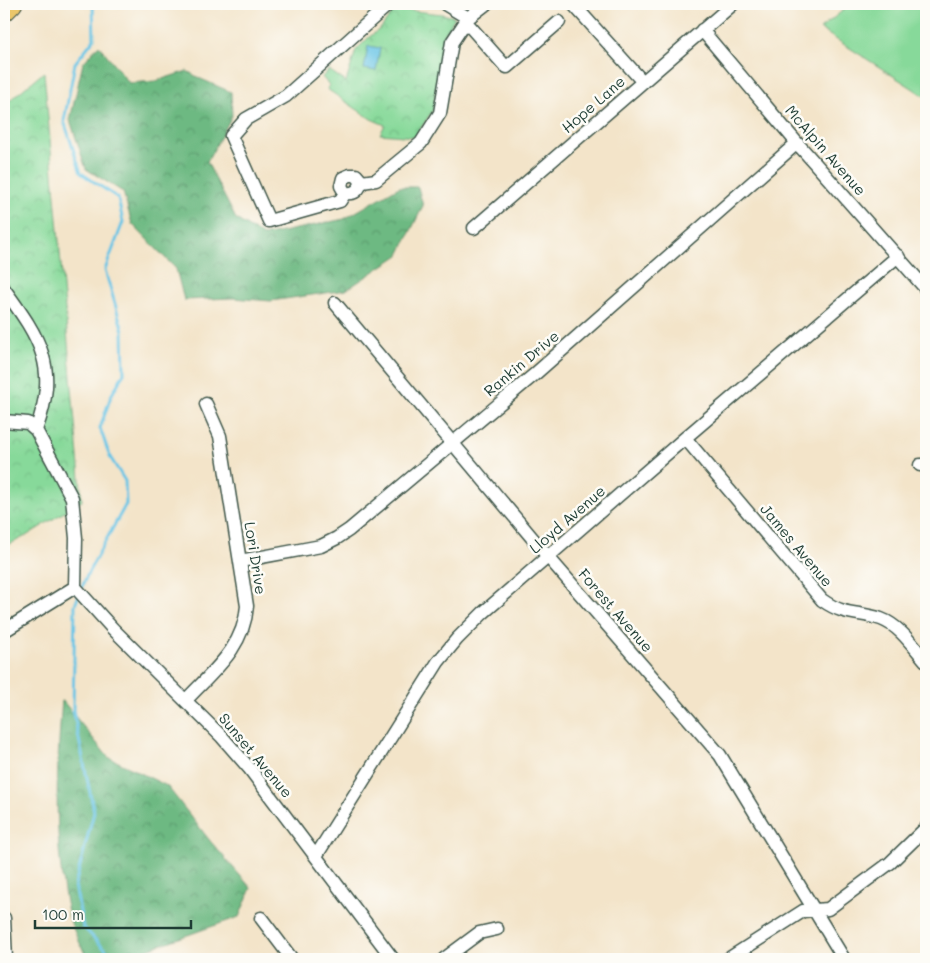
<svg xmlns="http://www.w3.org/2000/svg" width="930" height="963" font-family="Mali,sans-serif">
	<style>
		.forest { fill: url(#forest-crowns); stroke: #467b5b }
		.park { fill: url(#park-crowns); stroke: #538b67 }
		.pitch { fill: #87d99a; stroke: #538b67 }
		.water { fill: #67c5e6; stroke: #43818d }
		.lines { fill: none; stroke-linecap: round; stroke-linejoin: round }
		.stream { stroke: #67c5e6; stroke-width: 3 }
		.minor-casing { stroke: #3f564a; stroke-width: 15 }
		.highway-casing { stroke: #3f564a; stroke-width: 20 }
		.minor { stroke: #fff; stroke-width: 12 }
		.highway { stroke: #ebc669; stroke-width: 18 }
		.labels { text-anchor: middle; dominant-baseline: central; stroke-width: 5; stroke-linejoin: round; paint-order: stroke }
		.street-label { font-size: 15px; fill: #1f3d34; stroke: #fdfcf7 }
	</style>
	<defs>
		<pattern id="forest-crowns" width="20" height="18" patternUnits="userSpaceOnUse" patternTransform="scale(1.25)"><rect width="20" height="18" fill="#6db982"/><path d="M2 6a3 3 0 1 1 6 0M12 15a3 3 0 1 1 6 0" fill="none" stroke="#59986b"/></pattern>
		<pattern id="park-crowns" width="20" height="18" patternUnits="userSpaceOnUse" patternTransform="scale(1.25)"><rect width="20" height="18" fill="#87d99a"/><path d="M2 6a3 3 0 1 1 6 0M12 15a3 3 0 1 1 6 0" fill="none" stroke="#74bb85"/></pattern>
	</defs>
	<rect width="100%" height="100%" fill="#fdfcf7"/>
	<filter id="ink" filterUnits="userSpaceOnUse"><feTurbulence type="fractalNoise" baseFrequency=".02" numOctaves="2"/><feDisplacementMap in="SourceGraphic" scale="10" xChannelSelector="R" yChannelSelector="G"/><feConvolveMatrix kernelMatrix="1 2 1 2 8 2 1 2 1" color-interpolation-filters="sRGB"/></filter>
	<filter id="wash" filterUnits="userSpaceOnUse"><feTurbulence type="fractalNoise" baseFrequency=".0096" numOctaves="4" result="noise"/><feDisplacementMap in="SourceGraphic" scale="20" xChannelSelector="R" yChannelSelector="G"/><feGaussianBlur stdDeviation="1.12" result="paint"/><feColorMatrix in="noise" values="0 0 0 0 0 0 0 0 0 0 0 0 0 0 0 0 0 1.4 0 .05"/><feComposite in="paint" operator="in"/></filter>
	<g filter="url(#wash)">
		<rect width="100%" height="100%" fill="#f3e4c9"/>
		<path class="forest" d="M99 45 129 83 156 81 187 71 201 79 231 92 232 116 207 162 236 219 263 236 344 219 399 187H418L423 206 399 255 346 290 271 301 233 298 184 300 176 269 132 224 123 192 86 169 70 120 83 63Z
			M62 700 108 757 167 786 211 842 251 888 239 917 125 957 123 959H87C82 946 73 931 69 917 53 846 56 772 62 700Z"/>
		<path class="park" d="M395 9 442 14 455 17 444 35 433 110 415 137 380 134 385 125 371 119 327 89 329 85 322 77 329 70 346 82 356 50 368 38 381 28Z
			M44 72 82 501 26 536 4 547V105Z"/>
		<path class="pitch" d="M851 4H926V97L820 29Z"/>
		<path class="water" d="M368 46 380 48 376 71 364 69Z"/>
		<g class="lines">
			<path class="stream" d="M81 589 89 571 126 504 125 481 110 457 100 428 111 396 124 373 123 331 105 270 123 222 118 198 81 173 64 121 75 63 94 39 93 4
				M79 595 75 605 73 710 94 812 75 885 83 927 110 954 111 959"/>
		</g>
	</g>
	<g filter="url(#ink)">
		<g class="lines">
			<g class="minor-casing">
				<path id="minor" d="M445 4 468 18
					M573 4 643 82
					M466 22 505 66 507 67 559 22
					M702 30 797 143 926 289
					M362 182C358 191 355 194 345 193L341 186 343 178 350 175H356L362 182 376 180 421 143 440 113 452 42 468 18 486 4
					M345 193 340 201 269 221 231 136 246 119 286 96 389 4
					M474 228 733 4
					M4 289C41 340 59 367 36 430
					M335 303 549 558 720 755 844 959
					M4 421 28 423 36 430 72 498 76 538 75 587
					M685 438 822 600C846 617 858 611 881 619 900 626 913 646 926 661
					M920 465H926
					M240 561 321 546 337 538 349 530 535 374 797 143
					M75 587 113 629 222 737 249 768 393 959
					M4 631 75 587
					M186 700C213 671 244 648 247 606L220 436 206 404
					M316 856 438 662 457 639 483 613 685 438 898 256
					M4 918 6 959
					M261 918 292 959
					M444 959 479 933 497 929
					M728 959 803 911 828 909 890 863 926 828"/>
			</g>
			<g class="highway-casing">
				<path id="highway" d="M4 13 13 4"/>
			</g>
			<use href="#minor" class="minor"/>
			<use href="#highway" class="highway"/>
		</g>
	</g>
	<g class="labels">
		<g class="street-label">
			<text transform="translate(593 104) rotate(-41)">Hope Lane</text>
			<text transform="translate(826 150) rotate(49)">McAlpin Avenue</text>
			<text transform="translate(521 363) rotate(-40)">Rankin Drive</text>
			<text transform="translate(567 519) rotate(-41)">Lloyd Avenue</text>
			<text transform="translate(797 545) rotate(50)">James Avenue</text>
			<text transform="translate(256 558) rotate(81)">Lori Drive</text>
			<text transform="translate(616 610) rotate(49)">Forest Avenue</text>
			<text transform="translate(256 755) rotate(50)">Sunset Avenue</text>
		</g>
	</g>
	<rect width="930" height="963" fill="none" stroke="#fdfcf7" stroke-width="20"/>
	<path d="M35 920v8h156v-8" fill="none" stroke="#1f3d34" stroke-width="2.5"/>
	<text x="42" y="920" font-size="15" fill="#1f3d34" stroke="#fdfcf7" stroke-width="4" paint-order="stroke">100 m</text>
</svg>
